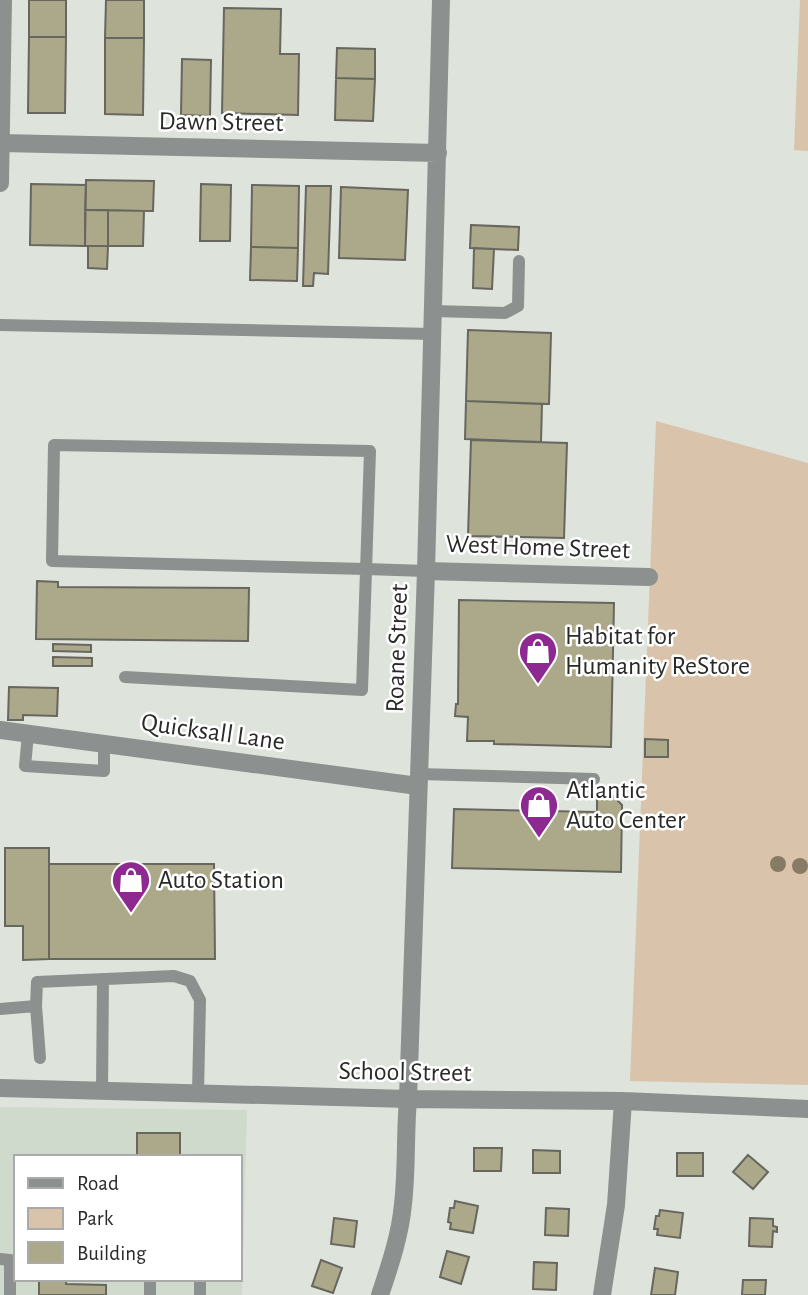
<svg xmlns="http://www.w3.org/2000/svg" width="808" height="1295" font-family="'Alegreya Sans',sans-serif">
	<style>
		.built { fill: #d0dacc; fill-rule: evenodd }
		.green { fill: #dac3ab }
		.building { fill: #aca98b; stroke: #67665f; stroke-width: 2 }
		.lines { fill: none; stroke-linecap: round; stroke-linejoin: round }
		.lane { stroke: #8c908e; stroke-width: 12 }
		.street { stroke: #8c908e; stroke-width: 18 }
		.tree { fill: #877b66 }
		.labels { text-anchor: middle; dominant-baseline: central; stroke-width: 5; stroke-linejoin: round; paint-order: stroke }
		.street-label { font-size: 26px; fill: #292b28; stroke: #fff }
		.poi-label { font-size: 26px; fill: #292b28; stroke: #fff; text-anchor: start }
	</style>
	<rect width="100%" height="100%" fill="#dee3dc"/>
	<path class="built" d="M0 1107 247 1110 242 1295H0ZM16 1157H240V1279H16Z"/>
	<path class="green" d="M800 0H808V151L794 150Z
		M656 421 808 463V1085L630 1081Z"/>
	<path class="building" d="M29 0H66V37H29Z
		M106 0H144V38H105Z
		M224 8 281 9 280 54H299L298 115 222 113Z
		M29 37H66L65 113H28Z
		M105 38H144L143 115 105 114Z
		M337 48 375 49V79L336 78Z
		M182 59 211 60 210 116 181 115Z
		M336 78 375 79 373 121 335 120Z
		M86 180 154 181 153 211 85 210Z
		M31 184 86 185 85 246 30 245Z
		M201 184 231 185 230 241H200Z
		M252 185 299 186 298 248 251 247Z
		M306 186H331L328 274 314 273 313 286H303Z
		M341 187 408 190 405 260 339 258Z
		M85 210H108V246H85Z
		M108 210 144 211 143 246H108Z
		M471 225 519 227 518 250 470 248Z
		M88 246H108L107 269 88 268Z
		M251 247 298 248 297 281 250 280Z
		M474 248 494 249 492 289 473 288Z
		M468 330 551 333 549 404 466 401Z
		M466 401 542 404 541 442 465 439Z
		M471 440 567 443 564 538 468 536Z
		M37 581 58 582V587L249 588 248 641 36 639Z
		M459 600 614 603 611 747 494 744V741H467L468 717 455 716 456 704H458Z
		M53 644 91 645V652L53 651Z
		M53 657 92 658V666H53Z
		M9 687 58 688 57 716 23 715V720H8Z
		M645 739 668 740V757H645Z
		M597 795 613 796 622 805 621 872 452 868 454 809 597 812Z
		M5 848H49V959L23 960V926H5Z
		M49 864H214L215 959H49Z
		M137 1133H180V1157H137Z
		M474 1148H502L501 1171H474Z
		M533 1150 560 1151V1173H533Z
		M677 1153H703V1176H677Z
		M748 1155 768 1172 753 1189 733 1172Z
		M455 1201 478 1206 473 1233 450 1229 451 1223 448 1222 450 1208H454Z
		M546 1208 569 1209 568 1236 545 1235Z
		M660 1210 683 1213 680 1238 657 1235 658 1229H654L656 1216H659Z
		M334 1218 357 1221 354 1247 331 1244Z
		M750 1218 773 1219V1226L777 1227V1232L773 1231 772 1247 749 1246Z
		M447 1251 469 1257 461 1284 440 1277Z
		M321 1260 342 1268 333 1293 312 1286Z
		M534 1262 557 1263 556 1290 533 1289Z
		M655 1268 678 1272 675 1295H651Z
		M39 1279H66V1284L106 1285V1295H39Z
		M743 1280H766L765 1295H742Z"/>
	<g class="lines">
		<path class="lane" d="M434 311 505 313 518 306 519 261
			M0 325 433 334
			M125 677 362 690 370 451 54 445 52 561 366 569 426 571
			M28 734 25 766 104 771V744
			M419 774 594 779
			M36 1006 40 1058
			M0 1009 36 1006 37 982 174 976 190 981 200 1000 198 1093
			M102 1091 103 979
			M0 1259 10 1260V1295
			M150 1295V1279
			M200 1295V1279"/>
		<path class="street" d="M2 143 438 153
			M0 183 3 0
			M426 571 649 577
			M0 730 418 786
			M0 1088 408 1099 623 1101 808 1109
			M380 1295C390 1265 400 1236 403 1204 407 1169 405 1134 408 1099L426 571 441 0
			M602 1295 616 1205 623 1101"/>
	</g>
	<g class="tree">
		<circle cx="778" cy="864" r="8"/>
		<circle cx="800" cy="866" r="8"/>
	</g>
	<defs>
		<g id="shop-pin" transform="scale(2.0125)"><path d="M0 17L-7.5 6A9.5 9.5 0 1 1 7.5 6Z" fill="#8d2990" stroke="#fff"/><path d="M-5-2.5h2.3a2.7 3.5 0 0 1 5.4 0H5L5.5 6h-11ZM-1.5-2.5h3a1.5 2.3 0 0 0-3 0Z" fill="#fff"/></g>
	</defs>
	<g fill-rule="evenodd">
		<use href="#shop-pin" x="538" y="651"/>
		<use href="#shop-pin" x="539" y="805"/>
		<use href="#shop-pin" x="131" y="880"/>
	</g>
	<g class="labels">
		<g class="street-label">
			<text transform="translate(221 122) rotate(1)">Dawn Street</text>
			<text transform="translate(538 547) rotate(2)">West Home Street</text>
			<text transform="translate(397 648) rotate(-88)">Roane Street</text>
			<text transform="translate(213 732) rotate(8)">Quicksall Lane</text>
			<text transform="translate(405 1072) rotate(1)">School Street</text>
		</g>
		<g class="poi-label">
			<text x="565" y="636">Habitat for<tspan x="565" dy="30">Humanity ReStore</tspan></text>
			<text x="566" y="790">Atlantic<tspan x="566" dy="30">Auto Center</tspan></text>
			<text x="158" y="880">Auto Station</text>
		</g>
	</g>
	<rect x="14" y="1155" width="228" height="126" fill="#ffffff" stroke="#a9aaa9" stroke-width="2"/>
	<rect x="28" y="1178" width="35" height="10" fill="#8c908e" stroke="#a9aaa9" stroke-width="2"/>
	<text x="77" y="1190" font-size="21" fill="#292b28">Road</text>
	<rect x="28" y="1208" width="35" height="21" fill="#dac3ab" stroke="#a9aaa9" stroke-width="2"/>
	<text x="77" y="1225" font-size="21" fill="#292b28">Park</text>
	<rect x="28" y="1242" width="35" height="21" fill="#aca98b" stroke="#a9aaa9" stroke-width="2"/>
	<text x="77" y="1260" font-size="21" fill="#292b28">Building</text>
</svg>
